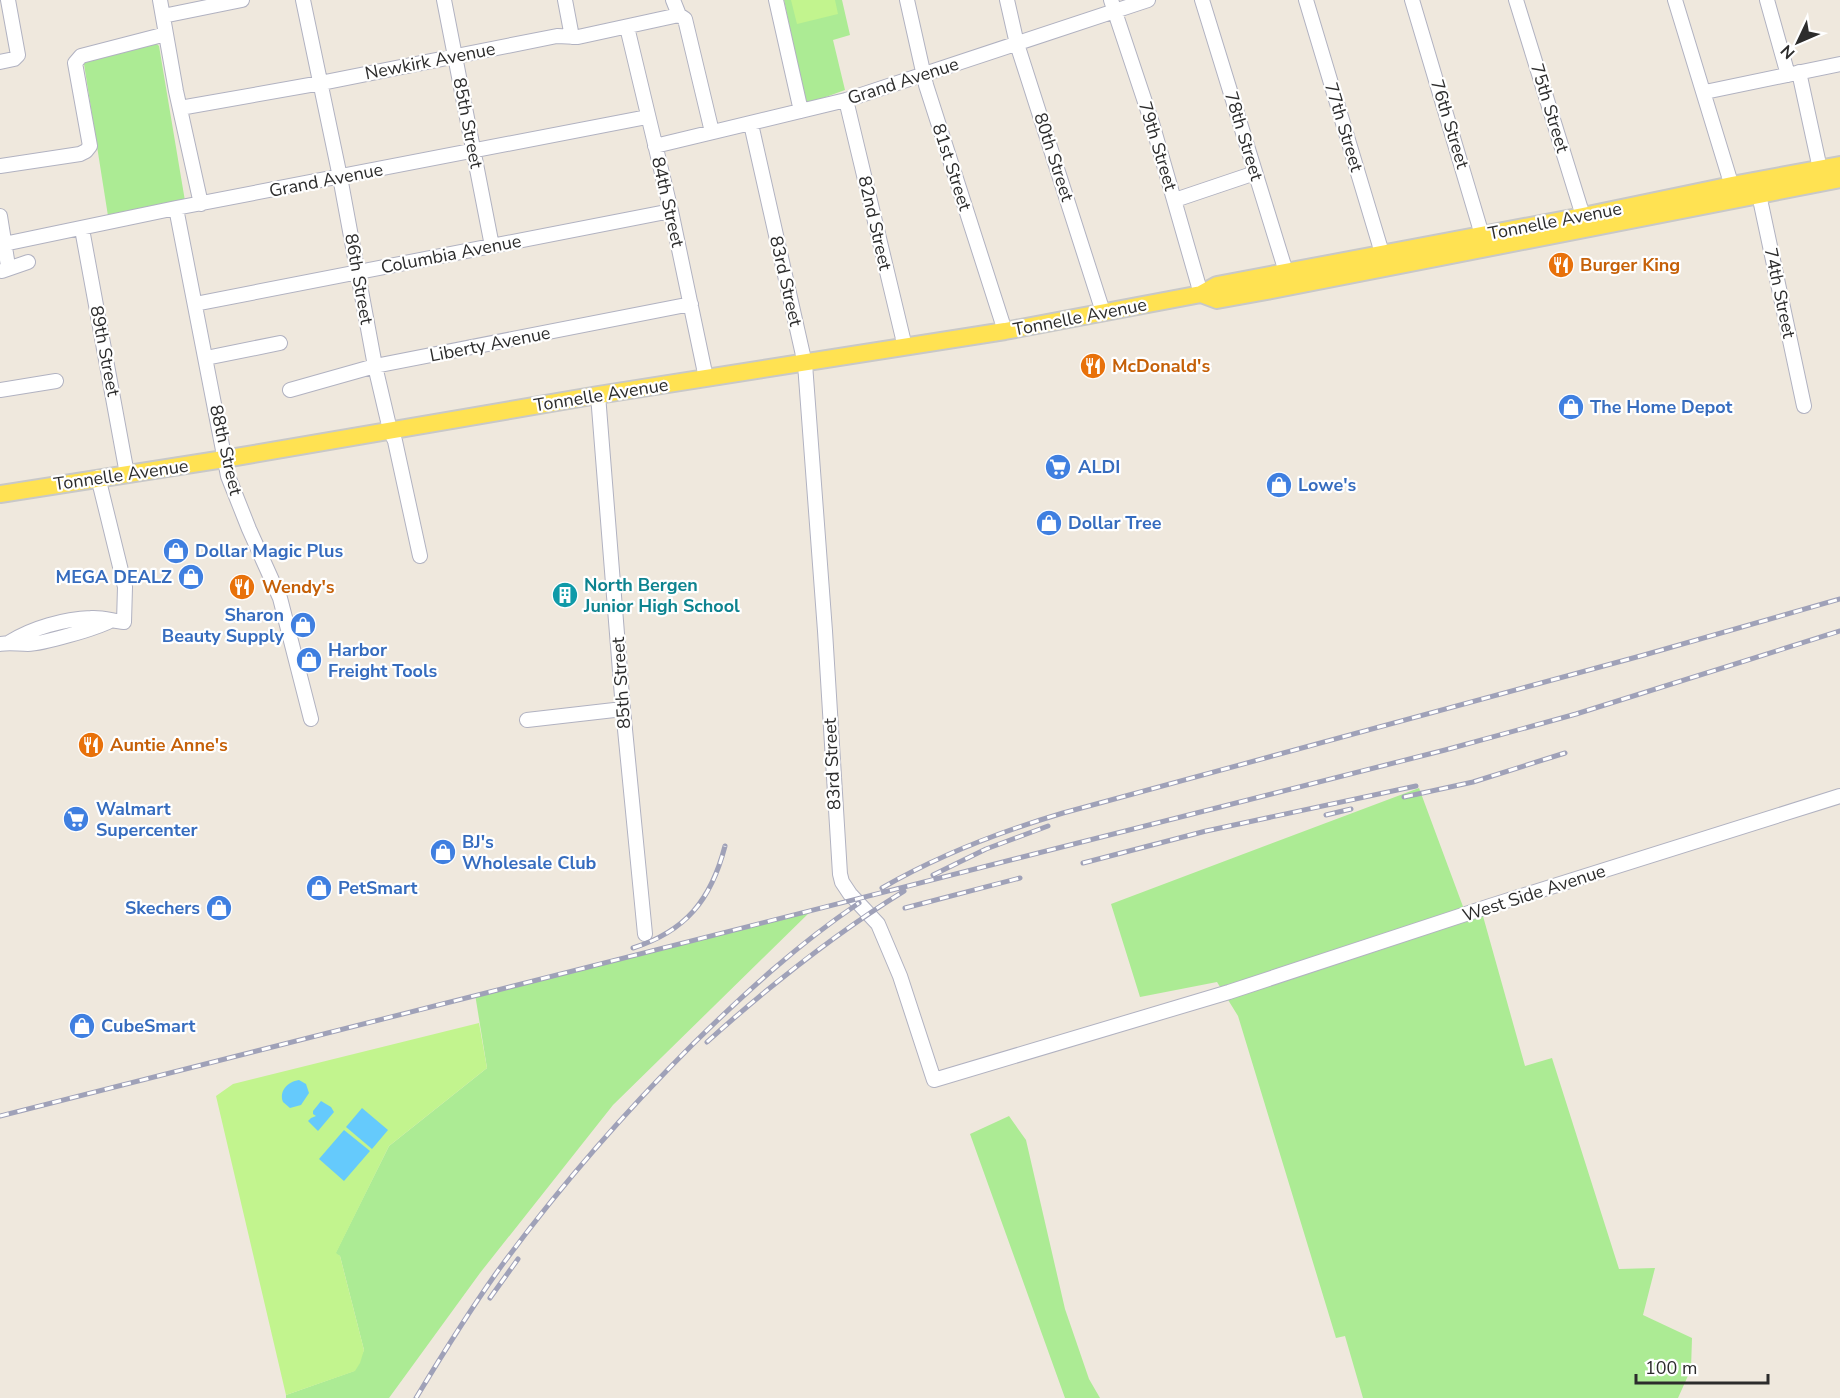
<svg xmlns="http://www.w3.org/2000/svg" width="1840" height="1398" font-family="'Nunito Sans',sans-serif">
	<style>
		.green { fill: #aceb94 }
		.pitch { fill: #c2f48e }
		.water { fill: #65cafc }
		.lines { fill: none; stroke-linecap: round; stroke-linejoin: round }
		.minor-casing { stroke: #b1b2c1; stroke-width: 16 }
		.major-casing { stroke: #c8c8c8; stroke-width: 20 }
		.minor { stroke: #fff; stroke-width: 14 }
		.major { stroke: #ffe252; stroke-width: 16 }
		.rail-casing { stroke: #9fa1b8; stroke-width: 5 }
		.rail { stroke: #fff; stroke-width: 3; stroke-dasharray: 9; stroke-linecap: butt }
		.labels { text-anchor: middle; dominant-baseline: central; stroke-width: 4.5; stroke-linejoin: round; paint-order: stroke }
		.street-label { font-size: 18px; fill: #2c2c2c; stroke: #fff }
		.food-label { font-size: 18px; font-weight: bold; fill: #c56008; stroke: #fff; text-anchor: start }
		.shop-label { font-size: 18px; font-weight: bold; fill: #366cbe; stroke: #fff; text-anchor: start }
		.culture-label { font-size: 18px; font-weight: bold; fill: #0d838f; stroke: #fff; text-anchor: start }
	</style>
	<rect width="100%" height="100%" fill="#efe8dd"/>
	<path class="green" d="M784 0H842L850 35 833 40 845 90 812 102 808 103 805 100Z
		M156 43 159 46 185 201 108 216 84 64 86 62Z
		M1419 788 1465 912 1481 909 1525 1066 1552 1058 1619 1269 1655 1268 1643 1315 1692 1338 1691 1369 1678 1398H1363L1345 1336 1336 1338 1238 1016 1217 982 1140 997 1111 904Z
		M812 910 613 1105 480 1273 389 1398H286V1395L354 1371 364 1350 340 1256 335 1254 389 1146 487 1068 475 994Z
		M1009 1116 1026 1140 1065 1309 1089 1379 1100 1398H1065L970 1134Z"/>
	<path class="pitch" d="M791 0H835L838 14 797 24Z
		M479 1023 487 1068 389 1146 336 1253 340 1256 364 1350 360 1363 355 1371 286 1395 216 1096 233 1084Z"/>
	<path class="water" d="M299 1080 306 1084 309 1093 301 1105 290 1108 283 1102C279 1091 287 1082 299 1080Z
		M321 1101 331 1107 334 1112 318 1131 308 1121 311 1118 316 1116 313 1114V1111Z
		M362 1108 388 1130 372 1149 346 1127Z
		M344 1130 370 1151 344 1181 319 1159Z"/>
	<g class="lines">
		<g class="minor-casing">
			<path id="minor" d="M160 0 176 91 201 204
				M303 0 340 177 375 366 390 430 395 441 420 556
				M444 0 492 246
				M565 0 572 37
				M673 0 679 15 685 19 712 132
				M776 0 801 111
				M907 0 926 85 1005 331
				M1007 0 1017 44 1103 312
				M1111 0 1152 123 1201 294
				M1202 0 1286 272
				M1306 0 1382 253
				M1412 0 1485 245
				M1516 0 1583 216
				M1675 0 1734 193
				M1767 0 1788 75
				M163 16 242 0
				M627 27 671 211 706 378
				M0 62 14 59 18 55 8 0
				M1799 72 1820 169
				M1705 92 1840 64
				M846 100 905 347
				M180 108 321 83 557 36 578 37 679 15
				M751 124 805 364 825 631 840 874 842 882 850 894 878 924 900 976 934 1080 1229 992 1490 906 1840 796
				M655 146 846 100 1148 0
				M0 166 80 154 86 151 90 146 75 63 81 56 166 34
				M1757 185 1804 406
				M1175 200 1255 173
				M176 208 228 476 249 529 280 598 311 719
				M0 216 8 266 7 269
				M82 229 127 474
				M4 244 176 208 647 117
				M2 271 28 262
				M195 304 671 211
				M206 358 280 343
				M0 390 56 381
				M290 390 375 366 691 304
				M598 395 623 709 645 934
				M10 642C32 628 64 619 91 618 102 617 113 621 124 622L125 587 98 477
				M0 644C10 642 18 644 28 644 42 644 97 628 110 621
				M527 720 623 709"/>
		</g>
		<g class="major-casing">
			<path id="major" d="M1201 294 1217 300 1267 291 1840 179
				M0 494 224 459 598 395 1005 331 1201 294 1217 285 1583 216 1732 185 1840 165"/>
		</g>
		<use href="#minor" class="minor"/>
		<use href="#major" class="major"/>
		<g class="rail-casing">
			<path id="rail" d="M1404 797 1473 782 1565 753
				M1326 815 1351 809
				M1083 863 1206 831 1416 786
				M933 875 986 849 1048 826
				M882 888C939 855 999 832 1063 813L1644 655 1840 599
				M905 908 1020 878
				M633 948C686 931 711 900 725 846
				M707 1042C768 987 833 935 904 891
				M0 1116 1445 750 1576 714 1840 631
				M490 1298 518 1259
				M416 1398C442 1355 468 1313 497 1272 556 1191 622 1115 693 1044 745 993 798 944 859 903"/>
		</g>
		<use href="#rail" class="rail"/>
	</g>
	<defs>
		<g id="restaurant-disc" transform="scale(1.35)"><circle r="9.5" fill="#e8710a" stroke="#fff"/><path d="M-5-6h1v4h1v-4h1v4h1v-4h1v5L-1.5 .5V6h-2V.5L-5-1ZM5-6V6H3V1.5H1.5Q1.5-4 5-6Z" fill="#fff"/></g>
		<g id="shop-disc" transform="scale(1.35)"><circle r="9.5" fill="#3f7fe0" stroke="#fff"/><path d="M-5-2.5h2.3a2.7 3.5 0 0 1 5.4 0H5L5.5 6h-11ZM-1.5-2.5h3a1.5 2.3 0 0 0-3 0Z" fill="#fff"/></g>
		<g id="supermarket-disc" transform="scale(1.35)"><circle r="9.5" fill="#3f7fe0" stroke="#fff"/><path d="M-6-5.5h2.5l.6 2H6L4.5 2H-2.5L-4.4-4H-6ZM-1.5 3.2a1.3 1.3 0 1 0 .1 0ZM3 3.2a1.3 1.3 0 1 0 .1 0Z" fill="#fff"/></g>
		<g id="building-disc" transform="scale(1.35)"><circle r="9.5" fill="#0f9aa8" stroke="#fff"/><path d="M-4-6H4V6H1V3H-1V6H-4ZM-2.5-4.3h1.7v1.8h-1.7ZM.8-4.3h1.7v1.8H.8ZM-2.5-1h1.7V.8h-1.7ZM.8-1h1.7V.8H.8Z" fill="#fff"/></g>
	</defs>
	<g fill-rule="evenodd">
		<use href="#restaurant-disc" x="1561" y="265"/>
		<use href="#restaurant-disc" x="1093" y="366"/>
		<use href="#shop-disc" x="1571" y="407"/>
		<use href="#supermarket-disc" x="1058" y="467"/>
		<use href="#shop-disc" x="1279" y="485"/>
		<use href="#shop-disc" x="1049" y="523"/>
		<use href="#shop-disc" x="176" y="551"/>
		<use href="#shop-disc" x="191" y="577"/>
		<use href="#restaurant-disc" x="242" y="587"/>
		<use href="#building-disc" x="565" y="595"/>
		<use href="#shop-disc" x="303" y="625"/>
		<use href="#shop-disc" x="309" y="660"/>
		<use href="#restaurant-disc" x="91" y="745"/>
		<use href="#supermarket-disc" x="76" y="819"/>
		<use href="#shop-disc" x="443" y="852"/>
		<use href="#shop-disc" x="319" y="888"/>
		<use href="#shop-disc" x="219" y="908"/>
		<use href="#shop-disc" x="82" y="1026"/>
	</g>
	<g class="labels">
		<g class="street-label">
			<text transform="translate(430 61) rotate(-11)">Newkirk Avenue</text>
			<text transform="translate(903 81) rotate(-18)">Grand Avenue</text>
			<text transform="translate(1550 108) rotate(73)">75th Street</text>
			<text transform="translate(468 123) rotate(79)">85th Street</text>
			<text transform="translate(1450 124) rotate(73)">76th Street</text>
			<text transform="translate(1344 127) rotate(73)">77th Street</text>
			<text transform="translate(1244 136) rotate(73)">78th Street</text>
			<text transform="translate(1158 146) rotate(73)">79th Street</text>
			<text transform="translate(1054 157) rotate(72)">80th Street</text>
			<text transform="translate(952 167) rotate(72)">81st Street</text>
			<text transform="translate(326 180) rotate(-11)">Grand Avenue</text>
			<text transform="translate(668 202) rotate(77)">84th Street</text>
			<text transform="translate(1555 221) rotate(-11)">Tonnelle Avenue</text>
			<text transform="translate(875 223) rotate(77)">82nd Street</text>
			<text transform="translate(451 254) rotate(-11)">Columbia Avenue</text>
			<text transform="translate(359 279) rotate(80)">86th Street</text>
			<text transform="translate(786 281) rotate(77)">83rd Street</text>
			<text transform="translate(1780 293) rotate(78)">74th Street</text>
			<text transform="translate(1080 317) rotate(-11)">Tonnelle Avenue</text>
			<text transform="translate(490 344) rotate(-11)">Liberty Avenue</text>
			<text transform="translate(105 351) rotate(79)">89th Street</text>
			<text transform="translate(601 395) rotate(-9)">Tonnelle Avenue</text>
			<text transform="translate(226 450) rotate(77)">88th Street</text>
			<text transform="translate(121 475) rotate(-8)">Tonnelle Avenue</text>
			<text transform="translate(621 683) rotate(-94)">85th Street</text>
			<text transform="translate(832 764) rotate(-93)">83rd Street</text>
			<text transform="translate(1534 893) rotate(-18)">West Side Avenue</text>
		</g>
		<g class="food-label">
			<text x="1580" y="265">Burger King</text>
			<text x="1112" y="366">McDonald's</text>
			<text x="262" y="587">Wendy's</text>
			<text x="110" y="745">Auntie Anne's</text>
		</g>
		<g class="shop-label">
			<text x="1590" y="407">The Home Depot</text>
			<text x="1078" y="467">ALDI</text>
			<text x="1298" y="485">Lowe's</text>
			<text x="1068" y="523">Dollar Tree</text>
			<text x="195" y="551">Dollar Magic Plus</text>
			<text x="172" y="577" text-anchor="end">MEGA DEALZ</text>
			<text x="284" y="615" text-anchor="end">Sharon<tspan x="284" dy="21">Beauty Supply</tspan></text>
			<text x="328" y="650">Harbor<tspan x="328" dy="21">Freight Tools</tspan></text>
			<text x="96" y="809">Walmart<tspan x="96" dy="21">Supercenter</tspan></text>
			<text x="462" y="842">BJ's<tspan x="462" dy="21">Wholesale Club</tspan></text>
			<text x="338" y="888">PetSmart</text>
			<text x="200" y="908" text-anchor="end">Skechers</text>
			<text x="101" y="1026">CubeSmart</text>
		</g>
		<g class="culture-label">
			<text x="584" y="585">North Bergen<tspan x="584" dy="21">Junior High School</tspan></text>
		</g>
	</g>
	<g transform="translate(1798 42) rotate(226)" stroke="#ffffff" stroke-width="4.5" paint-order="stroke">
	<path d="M0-4.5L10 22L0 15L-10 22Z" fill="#2c2c2c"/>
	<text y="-9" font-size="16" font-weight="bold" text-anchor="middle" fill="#2c2c2c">N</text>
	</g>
	<path d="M1636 1374v9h132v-9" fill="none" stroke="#2c2c2c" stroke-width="3"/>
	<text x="1645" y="1374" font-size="18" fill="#2c2c2c" stroke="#ffffff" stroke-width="4.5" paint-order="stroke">100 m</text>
</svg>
